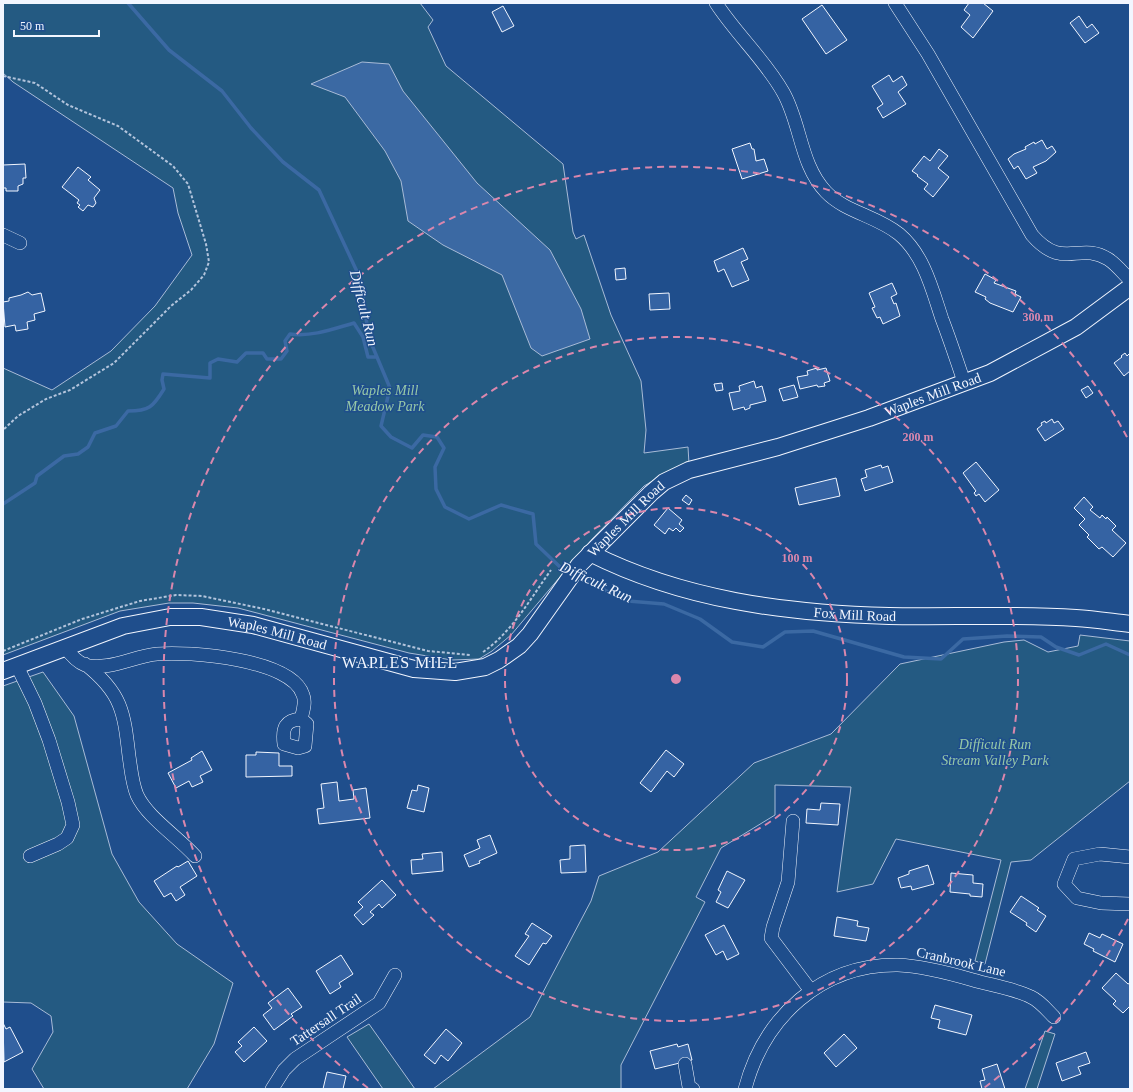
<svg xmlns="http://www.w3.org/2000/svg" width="1133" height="1092" font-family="'Times New Roman',serif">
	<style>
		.green { fill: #245a82; stroke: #a8bbd7 }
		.water { fill: #3b69a3; stroke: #a8bbd7 }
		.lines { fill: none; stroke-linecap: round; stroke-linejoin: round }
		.stream { stroke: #3b69a3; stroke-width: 3.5 }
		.building { fill: #3563a3; stroke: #f2f6ff }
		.minor-casing { stroke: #f2f6ff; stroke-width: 14 }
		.major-casing { stroke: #f2f6ff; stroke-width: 18 }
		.path { stroke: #b3c4dc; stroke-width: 2; stroke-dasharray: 3 2; stroke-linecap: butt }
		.minor { stroke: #1f4e8c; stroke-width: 13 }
		.major { stroke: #1f4e8c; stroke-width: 16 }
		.ring { fill: none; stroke: #da87ad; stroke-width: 2; stroke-dasharray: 7 5 }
		.labels { text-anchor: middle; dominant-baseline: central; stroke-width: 3; stroke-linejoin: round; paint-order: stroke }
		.park-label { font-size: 14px; font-style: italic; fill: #97c8a6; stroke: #1f4e8c }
		.street-label { font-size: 14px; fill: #f2f6ff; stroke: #1f4e8c }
		.water-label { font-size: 15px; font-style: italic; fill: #f2f6ff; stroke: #1f4e8c }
		.quarter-label { font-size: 16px; letter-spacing: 1px; fill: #f2f6ff; stroke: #1f4e8c }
		.centre { fill: #da87ad; stroke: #1f4e8c; stroke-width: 2 }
		.ring-label { font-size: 12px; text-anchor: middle; font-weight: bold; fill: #da87ad; stroke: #1f4e8c; stroke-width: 3; stroke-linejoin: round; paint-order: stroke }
	</style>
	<rect width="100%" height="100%" fill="#1f4e8c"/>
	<path class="green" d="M3 3H420L433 20 428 27 446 66 563 164 573 232 576 239 584 235 611 315 641 381 646 430 644 453 688 447 689 464 666 473 644 486 592 539 511 635 492 651 479 659 452 660 409 653 238 608 193 603H169L120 611 3 655V368L52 390 111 351 155 306 192 255 178 213 173 188 13 82 3 73Z
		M1080 635 1130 641V781L1031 860 1011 862 985 964 975 961 1001 860 896 839 873 884 837 892 851 787 775 785V815L721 848 696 897 705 902 621 1065V1089H433L530 1017 591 901 599 876 658 852 754 763 831 734 900 664 1004 642 1024 640 1048 652 1078 646Z
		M43 672 74 716 112 854 139 902 177 944 233 983 214 1044 187 1089H44L32 1069 53 1032 51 1016 31 1003 3 1002V686Z
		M369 1024 415 1089H383L347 1037Z
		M1045 1031 1055 1034 1037 1089H1025Z"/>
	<path class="water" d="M362 62 389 64 403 91 477 183 550 250 581 309 590 339 542 356 531 348 502 275 443 245 408 221 401 181 385 151 345 97 311 84Z"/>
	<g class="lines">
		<path class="stream" d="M128 3 169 50 222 91 251 128 283 162 319 190 360 278 369 338 390 388 381 426 391 437 412 448 423 435 437 437 444 448 435 467 436 489 445 507 469 519 501 505 533 514 536 544 560 567 568 572
			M3 504 35 483 37 476 64 456 78 454 88 447 95 433 116 426 128 411C149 411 153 407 164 389L162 380 163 374 210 378V363L218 359 237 362 246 353H263L267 359H281L287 351 285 341 290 334C312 337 333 329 354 323L363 337 368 357H377
			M575 576 628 601 664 604 700 619 732 642 763 647 785 632 813 631 904 657 941 659 963 639 1007 636 1041 637 1056 647 1079 655 1106 644 1130 655"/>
	</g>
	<path class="building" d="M969 3H983L993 11 973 38 961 27 970 15 964 10Z
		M822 5 847 40 826 54 802 19Z
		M503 6 514 26 502 32 492 12Z
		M1079 16 1087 28 1092 24 1099 33 1085 43 1070 23Z
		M889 75 893 82 902 76 907 85 898 92 906 104 883 118 877 108 883 104 872 86Z
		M1042 140 1047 149 1052 146 1056 152 1046 161 1033 167 1037 173 1026 179 1018 166 1014 169 1008 159 1014 154 1026 149 1025 147 1034 142 1035 144Z
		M750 143 752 149H754L756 161 764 159 768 171 742 179 732 149Z
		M939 149 948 156 938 168 949 177 933 197 924 189 928 184 917 176 918 175 912 171 924 156 930 161Z
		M25 164 26 178H23V184L18 186V191H6V188H3V165Z
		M78 167 91 177 88 180 100 190 94 198 96 203 93 207 88 205 83 211 78 207 80 205 77 203 79 200 62 187Z
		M743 248 748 259 741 262 749 280 732 287 724 269 718 272 714 261Z
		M625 268 626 279 616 280 615 269Z
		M985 274 996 280 994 283 1016 291 1015 294 1021 297 1013 312 990 303 985 299 986 297 975 292Z
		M892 283 897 294 891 297 894 304 896 303 900 316 883 324 880 317 877 318 872 308 875 307 869 293Z
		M28 292 32 295 41 293 45 311 34 314 35 320 27 322 28 329 16 331 15 325 5 327 3 302 9 301V298L21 295Z
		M669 293 670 309 650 310 649 294Z
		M1125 353 1127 356 1130 353V371L1124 376 1114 363 1122 357 1121 356Z
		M817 368V370L826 368 830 381 824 383 825 386 818 387 817 385 800 389 797 377 808 375 807 371Z
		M754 381 756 388 762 386 766 401 750 405V408L745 410 744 407 733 410 729 393 740 391 739 386Z
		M722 383 723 390 716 391 714 384Z
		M794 385 798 397 783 401 779 389Z
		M1088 386 1093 393 1086 398 1081 390Z
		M1052 419 1054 423 1058 421 1064 429 1045 441 1037 429 1042 425 1041 423 1045 421 1046 423Z
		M976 462 999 490 985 502 979 494 976 496 974 493 976 491 963 473Z
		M881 465 882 468 888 466 893 482 865 491 861 479 867 477 865 470Z
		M836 478 840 496 799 505 795 488Z
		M686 495 692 500 689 505 682 500Z
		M1084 497 1093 507 1090 510 1100 518 1102 515 1106 519 1107 517 1116 526 1112 530 1126 543 1113 557 1102 547 1099 549 1087 537 1089 535 1079 525 1085 519 1074 508Z
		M668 508 682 520 679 524 684 528 680 532 676 528 673 531 669 528 665 534 654 525Z
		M666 750 684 764 674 777 667 771 651 792 640 783Z
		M202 751 212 770 200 776 203 782 192 787 189 781 176 788 168 773 192 760 191 758Z
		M256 752 279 753V766H292V776L246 777V755H256Z
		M337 782 339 801 354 799 353 790 366 788 370 818 319 824 317 809 324 808 321 784Z
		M418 785 429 788 424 812 407 808 412 790 417 791Z
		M821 803 840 804 838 825 806 823 807 809 820 810Z
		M490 835 497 853 479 861 480 863 469 867 464 855 480 848 477 840Z
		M585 845 586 872 561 873 560 860 570 859V846Z
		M442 852 443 871 412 874 411 860 423 859 422 854Z
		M188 861 197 876 180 887 185 895 176 901 171 893 164 897 154 881 177 866 178 867Z
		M928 865 934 884 912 890 911 886 901 888 898 878 909 874V871Z
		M727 871 745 880 728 908 716 902 721 892 718 890Z
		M951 873 973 875V883L983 884 982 897 970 896V894L950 892Z
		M382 880 396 895 382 908 379 904 370 912 374 915 363 925 354 915 363 907 358 902Z
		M1021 896 1039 908 1037 910 1046 916 1036 932 1026 925 1027 923 1010 912Z
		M837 917 858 921 857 926 869 928 866 941 834 936Z
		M532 923 552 936 546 944 543 943 529 965 515 956 529 936 525 934Z
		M724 925 739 954 727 960 723 951 716 955 705 935Z
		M1089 933 1100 938 1102 934 1123 944 1115 962 1093 951 1094 949 1084 944Z
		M341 955 353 974 339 983 341 987 330 994 316 971Z
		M1116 973 1128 984 1130 983V1006L1123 1013 1113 1004 1116 1001 1102 988Z
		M288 988 302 1007 291 1014 293 1016 274 1030 263 1015 272 1008 268 1003Z
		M935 1005 972 1015 966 1035 938 1028 940 1020 931 1018Z
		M3 1023 6 1029 10 1027 23 1052 4 1062Z
		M254 1027 267 1041 244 1062 235 1052 242 1046 238 1042Z
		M446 1029 462 1043 448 1061 441 1055 435 1064 424 1055Z
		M844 1034 857 1048 836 1067 824 1053Z
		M677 1044 678 1047 688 1044 692 1060 655 1069 650 1051Z
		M1086 1052 1090 1063 1078 1067 1081 1074 1062 1081 1056 1063Z
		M997 1064 1005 1089H982L980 1081 985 1080 982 1069Z
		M327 1072 346 1076 343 1089H323Z"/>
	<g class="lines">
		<g class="minor-casing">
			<path id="minor" d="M716 3C736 34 765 60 783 92 801 123 800 165 826 192 845 212 877 216 899 234 924 255 932 289 942 319 950 340 957 361 964 382
				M895 3 928 54 1032 235C1063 271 1079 241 1108 259 1116 264 1123 273 1130 280
				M3 235 20 243
				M65 647C70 654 77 662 85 665 109 671 134 656 157 654 189 651 292 659 303 695 306 702 303 711 301 719 285 720 282 728 284 744L298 748 305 746 307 724 301 719
				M85 664C122 693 124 712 129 756 131 769 132 783 137 795 147 817 178 837 195 856
				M17 666 35 703 49 740 68 802 73 825 67 838 58 844 30 856
				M793 821 788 882 773 927 771 938 811 991
				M1130 904 1101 903 1077 898 1064 884 1074 859 1100 854 1130 857
				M685 1064 689 1087 693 1089
				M272 1089 284 1070 295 1059 379 1003 395 975
				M745 1089C764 1017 821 964 898 965 923 966 949 973 973 980 990 985 1016 989 1031 997 1040 1001 1047 1010 1054 1017"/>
		</g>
		<g class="major-casing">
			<g id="major">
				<path id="s1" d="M590 553C683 600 785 613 889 616 951 617 1014 614 1076 618 1094 619 1112 622 1130 624"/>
				<path id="s2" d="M3 671 123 626 170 617H201L253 625 414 669 455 672 485 667 499 660 519 646 530 634 579 565 651 493 664 482 689 470 778 447 869 418 990 373 1076 327 1130 287"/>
			</g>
		</g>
		<path class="path" d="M3 76 35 83 68 105 118 126 173 166 188 184 206 244 209 262 204 275 191 290 171 306 114 363 70 390 46 399 18 416 3 430
			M3 651 82 619 140 601 176 595 202 596 264 609 428 651 470 655
			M483 652C513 631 530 599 551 570"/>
		<use href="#minor" class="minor"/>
		<use href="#major" class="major"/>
	</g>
	<g class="ring">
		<circle cx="676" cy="679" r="171"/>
		<circle cx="676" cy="679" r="342"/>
		<path d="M1128 919A512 512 0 0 1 984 1088M368 1088A512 512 0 1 1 1128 439"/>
	</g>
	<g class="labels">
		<g class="park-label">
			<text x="385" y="390">Waples Mill<tspan x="385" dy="16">Meadow Park</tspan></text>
			<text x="995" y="744">Difficult Run<tspan x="995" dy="16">Stream Valley Park</tspan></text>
		</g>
		<g class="street-label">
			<text stroke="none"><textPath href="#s2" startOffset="1041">Waples Mill Road</textPath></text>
			<text stroke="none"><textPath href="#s2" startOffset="705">Waples Mill Road</textPath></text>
			<text stroke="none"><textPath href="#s1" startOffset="274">Fox Mill Road</textPath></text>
			<text stroke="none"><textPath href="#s2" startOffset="285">Waples Mill Road</textPath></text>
			<text transform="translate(961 962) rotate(13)">Cranbrook Lane</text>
			<text transform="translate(326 1020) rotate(-34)">Tattersall Trail</text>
		</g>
		<g class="water-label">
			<text transform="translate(364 308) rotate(76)">Difficult Run</text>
			<text transform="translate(596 582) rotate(25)">Difficult Run</text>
		</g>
		<g class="quarter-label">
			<text x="400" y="662">WAPLES MILL</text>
		</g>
	</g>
	<circle cx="676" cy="679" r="6" class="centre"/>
	<g class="ring-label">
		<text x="1038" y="321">300 m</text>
		<text x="918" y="441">200 m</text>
		<text x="797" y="562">100 m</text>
	</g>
	<rect width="1133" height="1092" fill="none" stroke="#f2f6ff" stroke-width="8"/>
	<path d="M14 30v6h85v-6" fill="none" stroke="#f2f6ff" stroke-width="2"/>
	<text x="20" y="30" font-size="12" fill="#f2f6ff" stroke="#1f4e8c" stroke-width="3" paint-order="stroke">50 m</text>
</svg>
